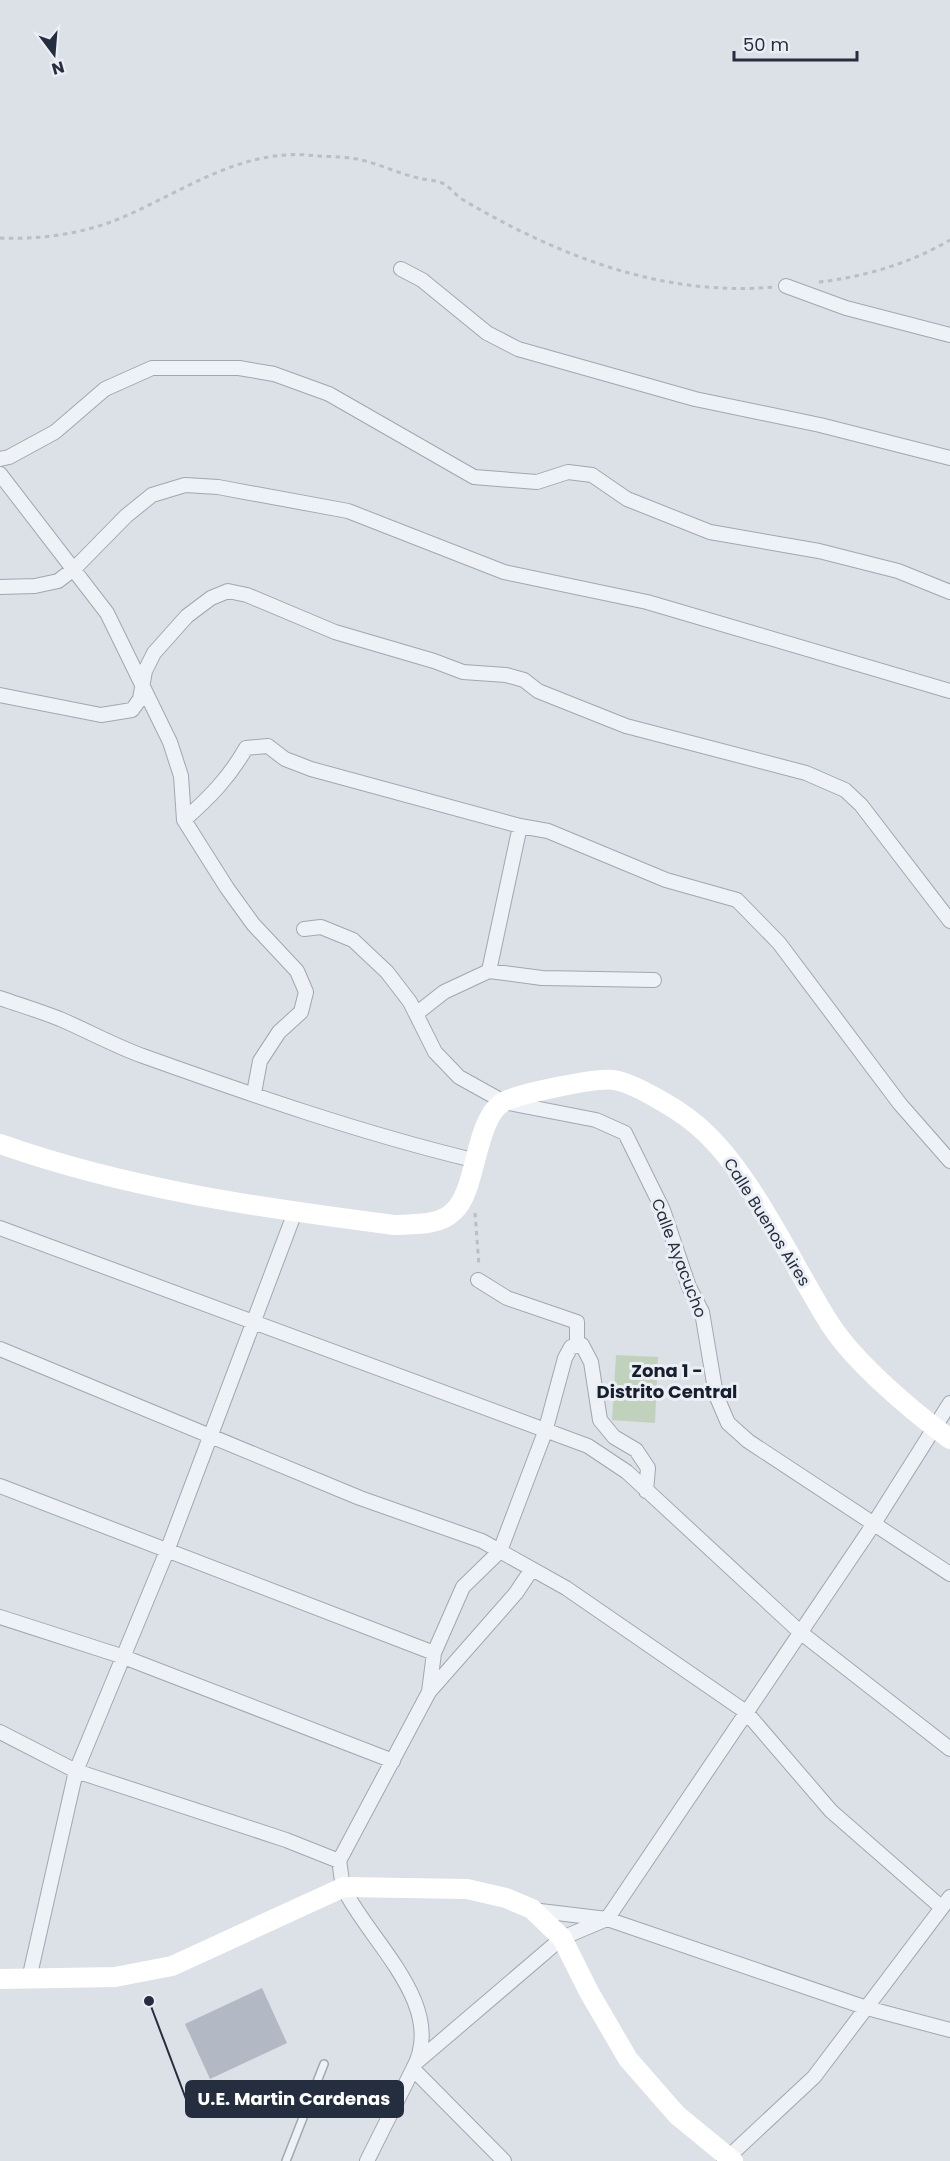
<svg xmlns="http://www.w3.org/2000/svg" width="950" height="2161" font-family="Poppins,sans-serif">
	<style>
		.green { fill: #c1d2bc }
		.building { fill: #b2b9c4 }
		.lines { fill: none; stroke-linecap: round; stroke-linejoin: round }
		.lane-casing { stroke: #a1a7b1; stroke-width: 10 }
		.street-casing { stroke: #a1a7b1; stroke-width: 16 }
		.path { stroke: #babec5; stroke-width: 3; stroke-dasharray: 4.5 4.5; stroke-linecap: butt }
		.lane { stroke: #eef1f5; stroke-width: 7 }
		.street { stroke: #eef1f5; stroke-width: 14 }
		.secondary { stroke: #fff; stroke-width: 20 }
		.labels { text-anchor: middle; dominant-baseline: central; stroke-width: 6; stroke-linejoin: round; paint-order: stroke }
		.street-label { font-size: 16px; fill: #252e3e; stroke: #ebeff5 }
		.neighbourhood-label { font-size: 18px; font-weight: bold; fill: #171f2e; stroke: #ebeff5 }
		.leader { fill: none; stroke: #252e3e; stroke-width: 2 }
		.callout-dot { fill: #252e3e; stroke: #ebeff5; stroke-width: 2 }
		.callout { fill: #252e3e; stroke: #252e3e; stroke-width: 2 }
		.callout-label { font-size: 18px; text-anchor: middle; font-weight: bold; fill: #fff }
	</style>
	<rect width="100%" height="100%" fill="#dce0e7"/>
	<path class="green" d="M616 1355 658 1357 655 1423 612 1420Z"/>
	<path class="building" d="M262 1988 287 2043 210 2079 185 2024Z"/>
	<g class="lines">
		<g class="lane-casing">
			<path id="lane" d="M286 2161 324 2064"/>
		</g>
		<g class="street-casing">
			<path id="street" d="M401 269 422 280 487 333 518 349 695 399 820 425 950 458
				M786 286 846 308 950 335
				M0 459 9 457 55 432 105 389 152 368H239L274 374 329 394 474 477 537 482 568 472 592 475 627 499 710 532 819 551 898 571 950 592
				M0 474 107 613 170 742 181 776 184 820 227 888 253 924 297 971 306 992 301 1012 279 1032 260 1061 254 1093
				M0 587 35 586 58 581 74 569 126 516 152 495 185 485 218 487 348 511 504 572 647 602 950 691
				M0 695 101 715 132 710 140 699 145 671 154 653 187 616 211 598 228 591 247 595 335 632 434 661 463 672 506 675 524 680 538 691 626 726 806 773 845 790 861 805 950 921
				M184 820C209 798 229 778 246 748L268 746 285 759 311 769 520 826 548 831 666 880 737 900 779 943 900 1104 950 1161
				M304 929 321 927 353 940 387 972 410 1002 435 1052 459 1077 504 1102 596 1120 625 1133 663 1210 689 1287 702 1312 716 1395 728 1423 748 1441 950 1574
				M489 971 520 826
				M0 998C20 1005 40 1011 60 1019 88 1031 115 1046 143 1056 252 1095 361 1133 473 1160
				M416 1014 444 992 489 971 542 978 654 980
				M0 1228 588 1446 627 1472 800 1632 950 1749
				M478 1280 507 1298 577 1322V1346
				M0 1349 360 1498 482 1541 566 1588 746 1712 831 1811 941 1907
				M0 1486 434 1653
				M0 1617 121 1656 393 1761
				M429 1692 516 1593 532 1569
				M0 1732 76 1771 286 1840 339 1861
				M532 1910 607 1919 867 2008 950 2030
				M29 1979 76 1771 167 1551 295 1212
				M418 2061 562 1938 607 1919 873 1525 950 1403
				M367 2161 413 2069
				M504 2161 413 2069C448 2006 369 1941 344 1889 341 1881 341 1870 339 1861L429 1692 434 1653 463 1587 500 1551 545 1432 565 1358 571 1347 582 1345 591 1362 600 1420 614 1437 636 1450 648 1468 646 1491
				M724 2161 814 2077 950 1897"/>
		</g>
		<path class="path" d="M0 238C37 240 81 234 116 220 178 195 236 150 307 155 323 157 341 156 357 159 377 163 397 173 418 178 425 180 438 180 444 184 451 188 457 197 465 201 559 256 663 297 774 287
			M819 282C864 277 911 263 950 240
			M475 1213 479 1266"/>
		<use href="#lane" class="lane"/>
		<use href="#street" class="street"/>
		<path class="secondary" d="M0 1144C127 1189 261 1208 394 1225 413 1224 440 1226 454 1211 474 1192 474 1143 491 1115 493 1111 499 1105 503 1102 519 1094 596 1077 614 1080 634 1083 677 1109 693 1122 749 1166 791 1263 830 1324 855 1363 912 1411 950 1439
			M0 1979 115 1977 172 1966 344 1887 467 1889 506 1898 532 1909 562 1938 589 1992 628 2059 677 2115 733 2161"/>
	</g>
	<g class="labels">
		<g class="street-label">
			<text transform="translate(767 1222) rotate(58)">Calle Buenos Aires</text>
			<text transform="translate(679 1258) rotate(69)">Calle Ayacucho</text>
		</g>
		<g class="neighbourhood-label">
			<text x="667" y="1370">Zona 1 -<tspan x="667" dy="21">Distrito Central</tspan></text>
		</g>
	</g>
	<path class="leader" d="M149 2001L186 2099"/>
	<circle class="callout-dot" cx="149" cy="2001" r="6"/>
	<rect class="callout" x="186" y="2081" width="217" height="36" rx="6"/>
	<g class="callout-label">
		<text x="294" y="2105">U.E. Martin Cardenas</text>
	</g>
	<g transform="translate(54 54) rotate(164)" stroke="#ebeff5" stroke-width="4.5" paint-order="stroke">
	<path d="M0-4.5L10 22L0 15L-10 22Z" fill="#252e3e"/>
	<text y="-9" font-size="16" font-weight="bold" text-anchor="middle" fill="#252e3e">N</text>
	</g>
	<path d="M734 51v9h123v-9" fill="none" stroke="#252e3e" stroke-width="3"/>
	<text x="743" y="51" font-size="18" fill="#252e3e" stroke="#ebeff5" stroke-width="4.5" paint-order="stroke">50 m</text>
</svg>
